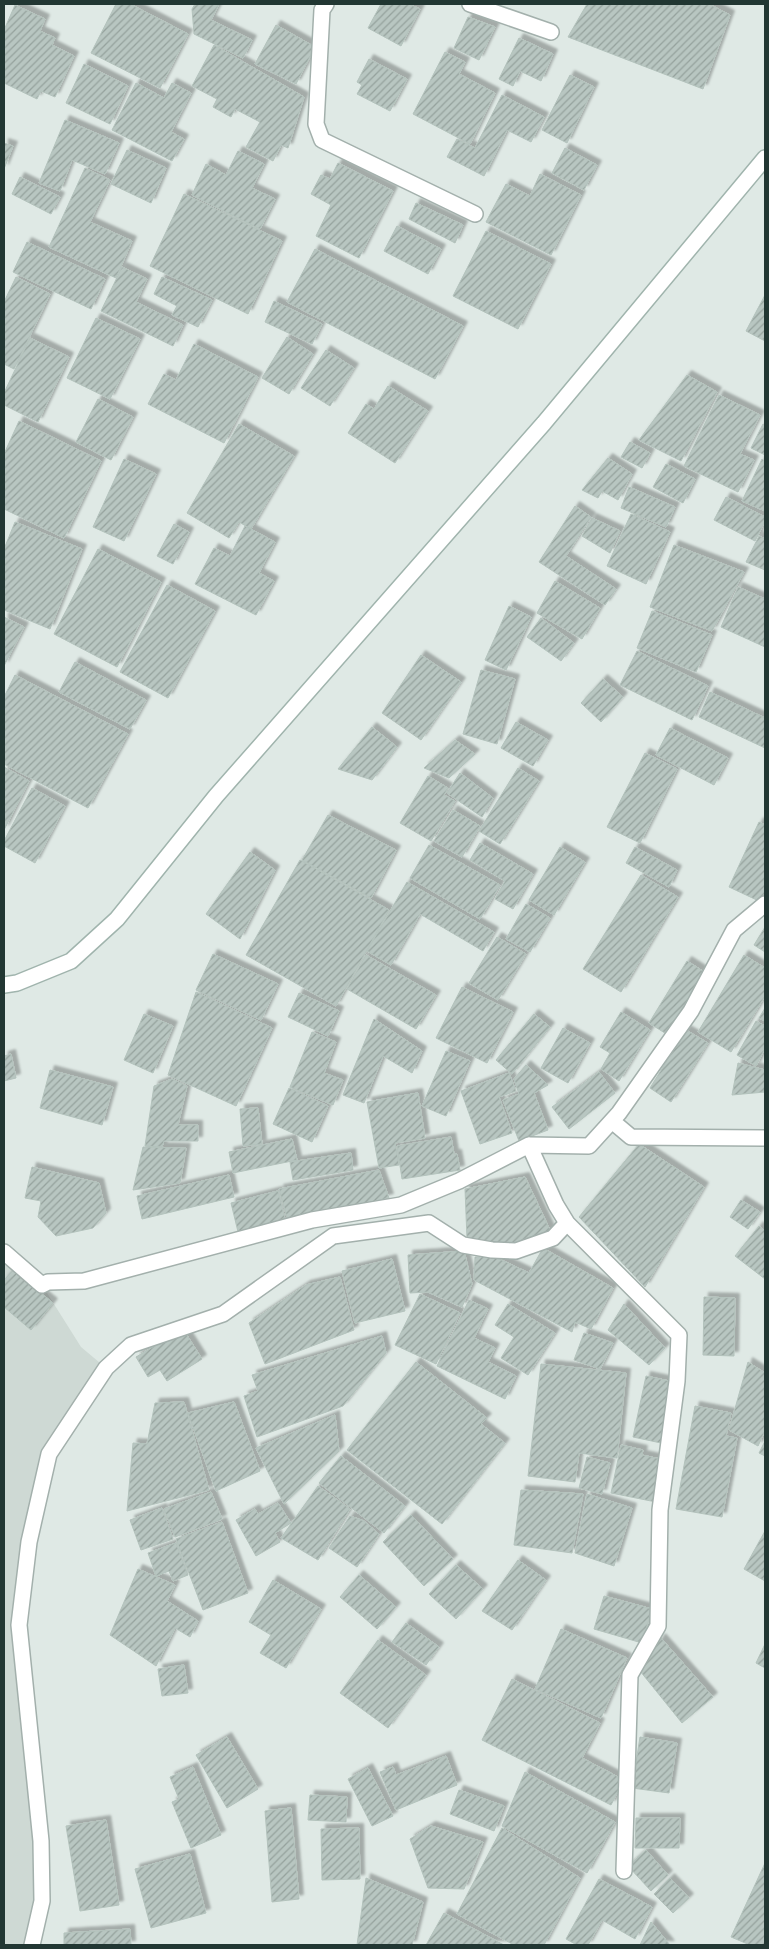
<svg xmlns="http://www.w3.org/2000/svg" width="769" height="1949" font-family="'DM Sans',sans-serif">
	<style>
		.built { fill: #ced9d4 }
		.building { fill: url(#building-hatch); stroke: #b3c2bc; filter: url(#shadow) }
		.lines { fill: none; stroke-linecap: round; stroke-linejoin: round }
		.street-casing { stroke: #a3b0ac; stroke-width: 18 }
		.secondary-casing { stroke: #a0b4ad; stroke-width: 18 }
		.street { stroke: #fff; stroke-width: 15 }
		.secondary { stroke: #fff; stroke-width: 15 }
	</style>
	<defs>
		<pattern id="building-hatch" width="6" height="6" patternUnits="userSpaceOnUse" patternTransform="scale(1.25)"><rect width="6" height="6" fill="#b8c6c1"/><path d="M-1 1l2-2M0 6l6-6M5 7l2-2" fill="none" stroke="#95a29d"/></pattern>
		<filter id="shadow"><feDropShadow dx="4.5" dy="-4.5" stdDeviation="1" flood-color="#0004"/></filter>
	</defs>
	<rect width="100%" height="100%" fill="#dfe9e5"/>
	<path class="built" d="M4 1252 42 1285 81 1347 106 1368 49 1454 19 1625 41 1841 32 1945H4Z"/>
	<path class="building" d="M116 4H130L188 34 160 88 91 53Z
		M195 4H219L211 20 252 40 243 58 194 34 192 9Z
		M381 4H409L420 9 401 46 368 28Z
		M587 4H709L730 15 703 89 568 37Z
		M15 5 45 19 40 31 55 38 52 45 74 56 55 97 41 91 37 99 4 83V30Z
		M468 17 495 27 479 60 454 48Z
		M276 25 315 47 296 84 255 64Z
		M519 38 553 54 541 81 520 71 513 86 499 79Z
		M214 45 304 97 288 148 281 145 273 161 246 147 260 122 235 109 231 117 213 107 217 99 192 86Z
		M445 52 465 62 459 74 495 93 470 144 413 114Z
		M369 59 407 79 390 111 357 94 362 85 357 82Z
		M84 64 128 86 110 124 66 103Z
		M570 75 594 87 567 143 542 130Z
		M136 83 164 98 172 83 191 93 171 132 184 139 172 161 112 130Z
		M502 95 544 117 531 142 507 130 484 176 447 157 457 139 475 148Z
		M65 120 119 143 105 174 72 160 60 191 39 183Z
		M4 143 13 146 4 169Z
		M565 148 597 165 584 190 552 173Z
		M127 150 166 168 151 203 111 184Z
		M238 151 264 164 252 188 275 199 260 229 192 195 206 164 226 175Z
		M338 163 393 191 359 258 316 236 331 205 311 194 321 175 330 179Z
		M85 168 110 180 90 222 132 241 116 278 49 247Z
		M540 174 581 195 551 255 486 222 506 184 530 196Z
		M20 177 60 197 51 214 12 194Z
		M184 194 282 241 248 314 150 266Z
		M416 203 463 225 455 243 409 219Z
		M397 226 441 249 428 274 384 251Z
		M486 231 551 264 518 329 453 296Z
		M27 242 105 279 91 309 13 272Z
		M315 249 463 326 435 379 287 302Z
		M122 267 147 279 136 302 183 325 173 346 101 311Z
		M16 277 50 294 14 369 4 364V302Z
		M162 277 212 300 198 327 172 315 177 306 154 294Z
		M765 295V341L746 331Z
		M274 301 322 324 312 344 265 322Z
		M96 318 140 339 110 399 67 378Z
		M287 337 313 354 289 394 262 378Z
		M30 338 69 357 38 422 4 405V393Z
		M194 344 258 377 224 443 148 404 164 374 176 380Z
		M326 350 354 368 330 406 301 388Z
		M687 375 717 392 681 461 639 440Z
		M388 386 428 411 395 463 348 433 366 404 374 409Z
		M719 395 760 415 740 454 754 460 738 492 684 466Z
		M98 399 133 417 111 460 76 442Z
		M19 421 101 461 64 538 4 509V454Z
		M239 424 294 456 251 529 239 522 229 538 187 513Z
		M763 424 765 425V455L751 448Z
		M630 442 650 453 642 468 621 457Z
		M608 458 632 474 618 500 602 491 598 498 582 490Z
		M124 459 156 474 124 541 93 527Z
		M762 459 765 462V511L742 501Z
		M666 464 695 479 683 503 653 487Z
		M629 487 675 507 666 527 621 508Z
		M726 497 765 517V521L755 541 714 520Z
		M575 506 591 517 566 556 616 589 605 605 539 562Z
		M631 514 670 532 646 584 607 566Z
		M592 518 620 531 610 553 582 536Z
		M15 522 82 549 50 629 4 610V549Z
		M174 524 189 532 173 564 157 556Z
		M245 526 275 542 259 573 274 581 256 615 195 584 214 548 230 556Z
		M759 536 765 539V570L746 562Z
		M674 545 744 572 712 631 650 607Z
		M98 549 161 582 117 667 54 634Z
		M555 581 600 608 582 639 537 613Z
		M167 585 215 611 168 698 120 672Z
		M738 587 765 599V647L721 627Z
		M509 606 531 617 506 670 485 660Z
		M652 611 712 635 696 672 637 648Z
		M4 617 24 627 4 666Z
		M541 618 574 643 561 661 527 637Z
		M637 651 708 686 692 720 620 685Z
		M421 655 461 682 421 740 382 713Z
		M75 662 146 700 130 729 59 692Z
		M481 670 515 679 497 744 463 734Z
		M15 675 128 734 88 808 4 764V697Z
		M603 679 623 697 601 722 581 703Z
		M710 692 765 718V748L699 717Z
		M516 722 548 740 533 766 501 748Z
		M372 727 397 747 372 780 338 769Z
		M670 728 728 758 714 785 656 755Z
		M455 740 475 754 449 778 424 768Z
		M645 753 677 769 640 843 607 827Z
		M4 767 29 781 4 830Z
		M518 768 539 781 500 844 479 831Z
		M460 773 493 798 482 817 447 793Z
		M428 776 448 788 444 795 455 801 431 841 400 823Z
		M32 788 65 806 35 863 4 846V841Z
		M453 810 480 826 462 857 434 841Z
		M328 815 396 850 371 898 302 860Z
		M759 822 765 825V892L761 902 729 887Z
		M480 843 533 874 513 909 495 899 505 881 470 860Z
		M429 845 500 885 480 919 410 878Z
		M560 847 585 862 554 915 529 900Z
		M635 847 677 870 669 887 626 863Z
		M250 852 275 870 240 939 206 914Z
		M300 860 389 910 336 1006 246 955Z
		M641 875 678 897 621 992 583 969Z
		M407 882 494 932 483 951 420 914 391 965 367 951Z
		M526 904 550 918 530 952 506 939Z
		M765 927V952L754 945Z
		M497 937 526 954 498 1000 469 983Z
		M213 954 278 984 261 1020 196 990Z
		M366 955 436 995 416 1029 347 989Z
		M744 955 765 968V996L731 1052 698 1032Z
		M687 961 706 973 668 1035 649 1023Z
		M462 987 513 1012 487 1063 436 1038Z
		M196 992 272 1028 236 1106 168 1075Z
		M299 993 339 1011 328 1036 288 1017Z
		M765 1008V1021L759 1018Z
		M621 1012 650 1030 619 1081 601 1069 610 1053 600 1047Z
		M144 1014 173 1026 153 1073 124 1060Z
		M534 1014 550 1027 512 1074 496 1060Z
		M374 1019 422 1051 412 1073 383 1056 364 1103 343 1095Z
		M756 1021 765 1026V1051L764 1050 756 1066 737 1055Z
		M563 1028 590 1043 568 1083 541 1068Z
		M686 1030 708 1043 671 1102 650 1088Z
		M312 1032 336 1042 324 1073 343 1080 333 1105 290 1087Z
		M446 1051 470 1061 446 1116 422 1106Z
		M11 1054 16 1078 4 1081V1056Z
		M738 1063 765 1070V1092L732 1095Z
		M526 1065 548 1085 534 1093 548 1130 519 1141 503 1100 519 1094 514 1079Z
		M50 1070 113 1087 102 1125 40 1108Z
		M599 1072 615 1093 569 1129 552 1107Z
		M509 1073 516 1091 499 1097 512 1133 480 1144 461 1091Z
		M172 1079 187 1086 178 1125H198V1141H164L162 1147 145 1146 154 1086Z
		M289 1088 328 1106 312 1142 273 1124Z
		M418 1093 425 1138 395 1143 399 1165 379 1168 367 1102Z
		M258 1108 262 1144 243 1146 240 1109Z
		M451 1137 454 1154H457L460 1170 402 1179 397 1146Z
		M292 1139 297 1160 233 1173 229 1152Z
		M639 1144 704 1187 645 1287 579 1217Z
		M143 1147 186 1148 180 1183 133 1190Z
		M351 1153 353 1170 293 1180 290 1162Z
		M32 1167 99 1183 106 1213 93 1228 56 1236 38 1217 41 1201 25 1198Z
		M379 1170 389 1198 288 1221 279 1189Z
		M229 1175 234 1197 142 1219 137 1196Z
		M525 1177 551 1232 511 1246 467 1239 465 1189Z
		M278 1191 286 1223 239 1236 231 1203Z
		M741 1200 760 1212 748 1229 730 1217Z
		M759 1226 765 1231V1279L735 1256Z
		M543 1248 613 1288 591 1329 575 1322 572 1332 474 1280 475 1257 493 1256 529 1273Z
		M464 1251 472 1284 462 1307 428 1292 410 1293 408 1255Z
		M392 1259 405 1311 355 1323 342 1271Z
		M13 1270 53 1303 31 1330 4 1307V1280Z
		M340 1277 354 1330 265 1364 249 1323 306 1285Z
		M420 1294 460 1313 436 1364 395 1345Z
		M704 1297 735 1298 734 1356 703 1355Z
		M469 1300 488 1309 474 1338 495 1348 488 1362 516 1376 505 1399 437 1366Z
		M508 1304 555 1333 528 1375 501 1358 514 1337 495 1325Z
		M624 1304 665 1348 649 1365 608 1330Z
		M183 1329 202 1359 167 1381 160 1370 148 1377 136 1357Z
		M584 1333 613 1343 600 1369 574 1360Z
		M382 1336 386 1353 343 1406 257 1437 244 1396 258 1391 252 1375Z
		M416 1362 487 1418 481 1424 505 1443 442 1524 347 1450Z
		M748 1362 765 1373V1431L758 1446 729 1430Z
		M541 1364 626 1373 617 1458 579 1453 575 1482 528 1476Z
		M646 1376 674 1382 661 1443 633 1437Z
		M184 1402 209 1490 127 1511 133 1443 147 1444 155 1403Z
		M234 1402 260 1471 216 1491 188 1413Z
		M695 1406 731 1413 726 1436 737 1438 722 1517 676 1509Z
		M335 1415 339 1451 284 1504 256 1448Z
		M765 1441V1456L759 1453Z
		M621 1445 643 1450 642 1455 665 1460 656 1502 611 1493Z
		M341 1456 405 1506 384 1533 319 1483Z
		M587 1457 610 1463 602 1494 579 1488Z
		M318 1486 350 1509 318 1560 281 1538Z
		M521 1490 583 1494 572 1553 514 1545Z
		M211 1492 222 1519 175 1537 164 1509Z
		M587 1494 632 1508 614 1566 575 1553Z
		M278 1503 291 1523 275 1533 280 1542 256 1556 236 1520 255 1509 258 1514Z
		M162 1508 173 1539 141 1550 130 1520Z
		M411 1515 453 1559 424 1586 383 1542Z
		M350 1516 364 1521 379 1534 357 1567 329 1548Z
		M222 1522 248 1593 203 1610 176 1539Z
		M765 1531V1581L744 1569Z
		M176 1543 188 1575 173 1581 169 1571 156 1576 148 1553Z
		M518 1560 546 1580 512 1630 482 1611Z
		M456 1565 483 1589 456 1619 429 1594Z
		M138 1569 175 1585 167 1601 198 1621 190 1637 175 1628 156 1666 110 1635Z
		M359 1575 396 1607 377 1629 340 1597Z
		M273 1580 321 1609 286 1668 260 1653 271 1635 249 1622Z
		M604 1596 652 1609 642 1643 594 1629Z
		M406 1623 439 1647 426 1665 392 1642Z
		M561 1629 627 1658 601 1718 535 1689Z
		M661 1638 713 1697 682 1723 640 1671Z
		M378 1640 426 1675 388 1728 340 1693Z
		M765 1644V1668L756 1663Z
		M184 1665 188 1693 162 1696 158 1669Z
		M512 1679 600 1723 582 1758 624 1780 611 1805 482 1740Z
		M227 1737 258 1789 227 1808 196 1755Z
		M640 1737 677 1743 669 1793 632 1788Z
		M446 1756 457 1785 396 1810 380 1772 393 1767 396 1775Z
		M193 1767 221 1835 191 1848 172 1802 179 1799 170 1777Z
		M368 1768 393 1816 372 1826 348 1779Z
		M525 1772 615 1822 587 1873 502 1826Z
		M459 1790 504 1806 494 1831 450 1814Z
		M310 1795 347 1797 346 1822 308 1820Z
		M291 1808 299 1899 272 1902 265 1811Z
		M636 1818H680L679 1848H635Z
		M106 1820 119 1905 80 1911 66 1826Z
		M431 1826 483 1842 464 1889 428 1888 410 1839Z
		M359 1828 360 1879 322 1880 321 1829Z
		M502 1828 580 1878 544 1945H514L457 1914Z
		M646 1850 668 1875 651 1891 628 1866Z
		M190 1854 206 1913 151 1928 135 1869Z
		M765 1863V1945H750L731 1937Z
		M366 1878 423 1902 412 1945H357Z
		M670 1878 689 1898 673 1913 654 1894Z
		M599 1879 652 1907 635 1939 602 1920 588 1945H577L566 1939Z
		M444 1913 504 1945H426Z
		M651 1922 670 1945H640Z
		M130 1929 131 1945H64V1933Z"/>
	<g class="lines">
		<g class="street-casing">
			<path id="street" d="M326 4 322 10 316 124 322 140 475 214
				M470 4 551 32
				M612 1121 631 1137 765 1138
				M567 1223 679 1335 677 1381 660 1510 658 1626 630 1675 624 1871
				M4 1252 42 1285 48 1282 84 1281 312 1220 401 1205 459 1181 529 1145 589 1146 619 1113 691 1011 734 930 765 904
				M32 1945 42 1901 41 1841 19 1625 29 1542 49 1454 106 1368 131 1345 223 1314 333 1236 429 1223 463 1245 492 1250 516 1251 553 1238 567 1223 556 1205 529 1145"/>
		</g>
		<g class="secondary-casing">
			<path id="secondary" d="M4 985 17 983 71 961 117 919 216 796 544 423 765 158"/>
		</g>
		<use href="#street" class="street"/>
		<use href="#secondary" class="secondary"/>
	</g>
	<rect width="769" height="1949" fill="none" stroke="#223733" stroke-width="10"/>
</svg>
